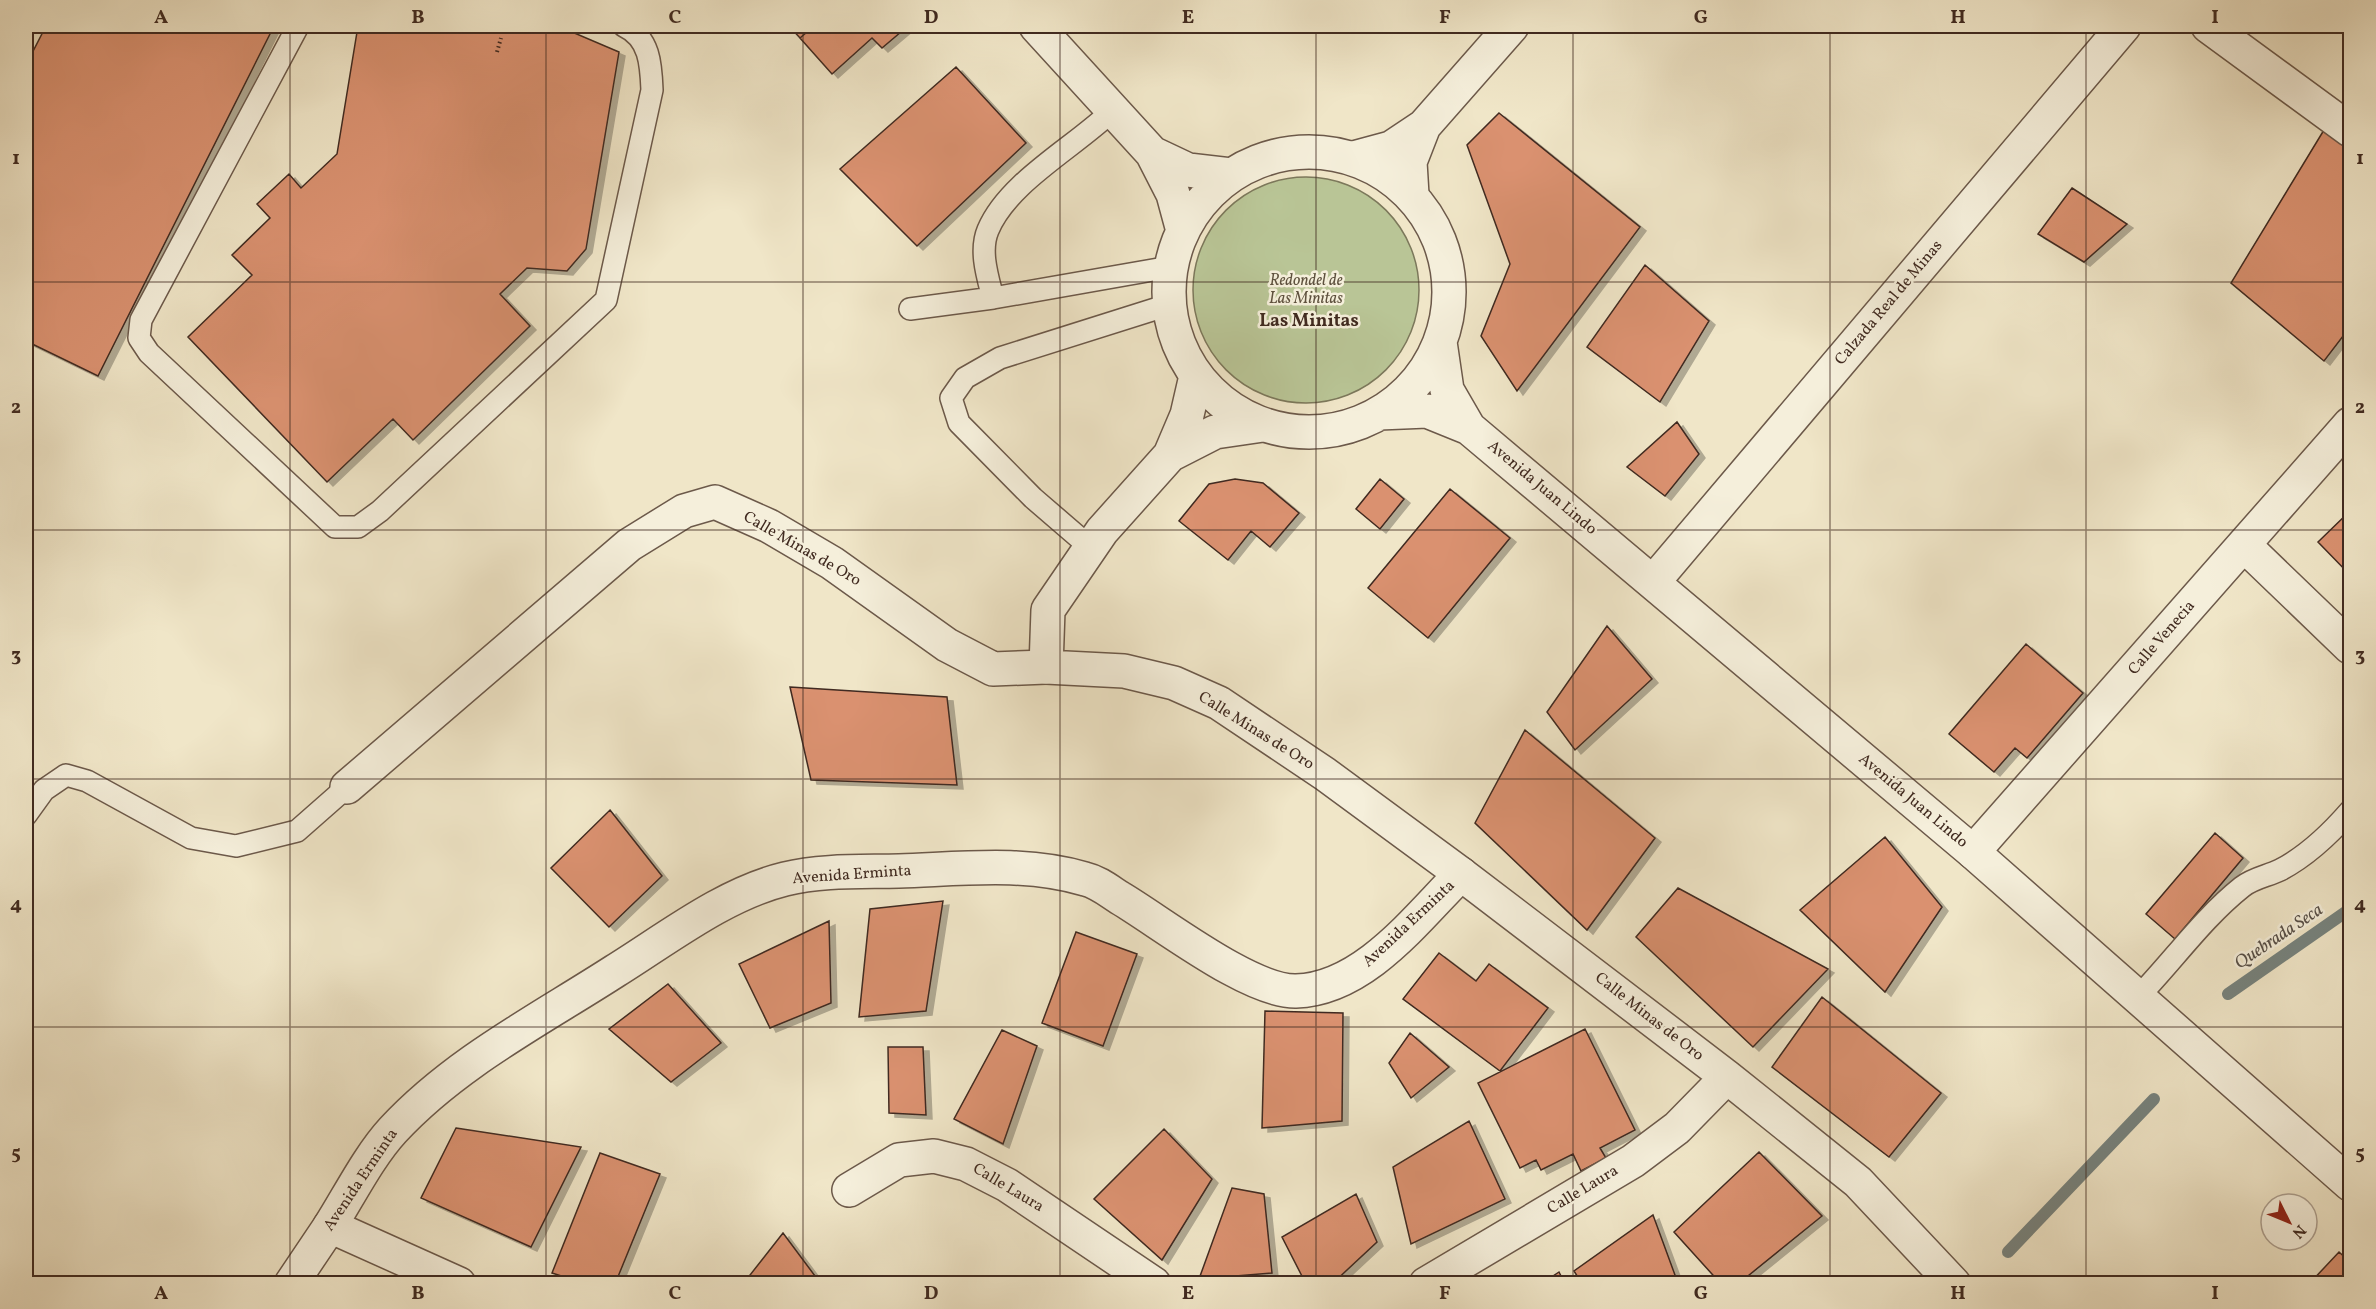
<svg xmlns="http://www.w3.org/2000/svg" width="2376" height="1309" font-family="Vollkorn,serif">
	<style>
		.green { fill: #b9c596; stroke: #7c785b; stroke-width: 1.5 }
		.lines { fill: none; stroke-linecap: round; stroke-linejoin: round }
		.stream { stroke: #77837e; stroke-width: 12 }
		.building { fill: #da9170; stroke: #402a20; stroke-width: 1.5; filter: url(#shadow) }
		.service-casing { stroke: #6c594a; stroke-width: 24 }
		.minor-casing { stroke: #6c594a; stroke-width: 36 }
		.tertiary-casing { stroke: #6c594a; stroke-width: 36 }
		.path { stroke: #402a20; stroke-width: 4; stroke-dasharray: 1.5 3; stroke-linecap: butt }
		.service { stroke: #f5efdb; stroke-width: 21 }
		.minor { stroke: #f5efdb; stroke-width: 33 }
		.tertiary { stroke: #f5efdb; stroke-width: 33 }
		.grid { fill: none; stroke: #402a20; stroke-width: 1.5; stroke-opacity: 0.55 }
		.labels { text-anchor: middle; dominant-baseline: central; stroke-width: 5; stroke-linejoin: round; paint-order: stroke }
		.park-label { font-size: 16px; font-style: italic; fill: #5e513e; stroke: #f5efdb }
		.street-label { font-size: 16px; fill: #402a20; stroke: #f5efdb }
		.neighbourhood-label { font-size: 18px; font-weight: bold; fill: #402a20; stroke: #f5efdb }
		.water-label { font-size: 18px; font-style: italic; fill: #574f47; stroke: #f5efdb }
		.neatline { fill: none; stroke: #402a20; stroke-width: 2 }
		.grid-label { font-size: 20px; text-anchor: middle; font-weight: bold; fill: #402a20 }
	</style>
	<defs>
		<filter id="shadow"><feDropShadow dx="6" dy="4" stdDeviation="0" flood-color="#0004"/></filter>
	</defs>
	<rect width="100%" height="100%" fill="#f0e6c8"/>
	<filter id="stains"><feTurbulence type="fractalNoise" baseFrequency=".00333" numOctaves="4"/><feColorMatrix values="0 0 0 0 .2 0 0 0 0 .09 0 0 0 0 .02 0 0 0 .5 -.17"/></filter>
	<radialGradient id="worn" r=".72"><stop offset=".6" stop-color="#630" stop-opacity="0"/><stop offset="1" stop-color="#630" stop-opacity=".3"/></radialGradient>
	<path class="green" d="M1193 290a113 113 0 1 1 226 0a113 113 0 1 1-226 0Z"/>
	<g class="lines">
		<path class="stream" d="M2228 994 2350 909
			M2008 1252 2154 1099"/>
	</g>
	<path class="building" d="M46 26H274L98 376 26 341V65Z
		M358 26H558L619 52 586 249 567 271 527 268 500 294 530 326 413 440 393 419 327 482 188 337 252 275 232 255 270 218 257 204 289 174 301 188 337 154Z
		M789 26H814L800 38Z
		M814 26H908L882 48 872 38 832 74 800 38Z
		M956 67 1026 143 917 246 840 169Z
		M1499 113 1640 227 1517 391 1481 336 1510 264 1467 145Z
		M2327 125 2350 145V327L2324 361 2231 283Z
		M2072 188 2127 224 2084 262 2038 234Z
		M1645 265 1709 321 1660 402 1587 347Z
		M1677 422 1699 454 1665 496 1627 467Z
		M1235 479 1263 483 1299 513 1270 547 1251 531 1228 560 1179 521 1209 484Z
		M1380 479 1404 499 1380 529 1356 509Z
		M1450 489 1510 538 1428 638 1368 588Z
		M2350 511V575L2318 542Z
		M1607 626 1652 679 1575 750 1547 712Z
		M2026 644 2083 693 2027 758 2015 748 1994 772 1949 734Z
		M790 687 947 697 957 785 811 780Z
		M1525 730 1655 838 1587 930 1475 823Z
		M610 810 662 876 609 927 551 868Z
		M2215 833 2243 858 2175 939 2146 914Z
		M1885 837 1942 907 1885 992 1800 910Z
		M1678 888 1828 969 1753 1047 1636 937Z
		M943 901 926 1011 859 1017 870 909Z
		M829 921 831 1003 770 1028 739 964Z
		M1076 932 1137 954 1103 1046 1042 1023Z
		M1439 953 1476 981 1489 964 1548 1008 1500 1071 1403 999Z
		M668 984 721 1043 671 1082 609 1029Z
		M1822 997 1941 1093 1889 1157 1772 1067Z
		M1265 1011 1343 1013 1342 1121 1262 1128Z
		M1585 1029 1635 1130 1600 1148 1606 1158 1581 1171 1573 1154 1541 1170 1536 1160 1520 1168 1478 1083Z
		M1002 1030 1037 1046 1003 1144 954 1119Z
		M1410 1033 1449 1067 1411 1098 1389 1063Z
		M888 1047H923L926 1115 889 1113Z
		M1469 1121 1505 1199 1411 1244 1393 1167Z
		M456 1128 581 1147 531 1247 421 1198Z
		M1164 1129 1212 1179 1162 1260 1094 1199Z
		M1759 1152 1822 1216 1738 1284H1721L1674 1232Z
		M600 1153 660 1174 615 1284H586L552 1273Z
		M1232 1188 1264 1194 1272 1273 1199 1279Z
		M1356 1194 1377 1242 1332 1284H1306L1282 1237Z
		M1653 1215 1675 1275 1665 1284H1582L1574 1271Z
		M783 1233 821 1284H743Z
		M2339 1252 2350 1262V1284H2309Z
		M1559 1272 1565 1284H1541Z"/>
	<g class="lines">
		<g class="service-casing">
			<path id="service" d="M298 26 141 320 139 338 149 353 335 527H358L380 511 606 300 652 90C651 65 650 38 624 26
				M993 298C988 278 979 251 988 230 1008 182 1075 147 1113 110
				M910 309 993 298 1170 267
				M1091 548 1033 498 959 423 951 398 965 378 1000 358 1168 305
				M26 815 44 790 66 775 87 781 191 838 236 846 297 831 347 787
				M2138 997C2173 961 2203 918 2242 887 2253 878 2268 876 2280 870 2307 856 2330 834 2350 811"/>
		</g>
		<g class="minor-casing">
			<path id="minor" d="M2208 26 2350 130
				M1354 158 1391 148 1424 126 1512 26
				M1412 195 1410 162 1424 126
				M2244 545 2350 647
				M1654 581 2124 26
				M347 787 629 545 684 511 715 502 769 526 832 563 947 645 993 669 1046 667
				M1973 852 2350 424
				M1461 874 1727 1077 1858 1182 1954 1284
				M849 1190 899 1160 934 1156 966 1164 1007 1185 1154 1284
				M291 1284 330 1226
				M1426 1284 1633 1161 1677 1128 1727 1077"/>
		</g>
		<g class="tertiary-casing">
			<path id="tertiary" d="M1036 26 1152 153 1173 194 1183 231
				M1169 292a140 140 0 1 1 280 0a140 140 0 1 1-280 0Z
				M1152 153 1188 170 1231 175
				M1440 342 1447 390 1469 428
				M1379 413 1427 411 1469 428 1973 852 2350 1184
				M1170 455 1215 432 1263 425
				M459 1284 330 1226C349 1196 369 1156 393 1130 455 1063 539 1020 615 971 668 938 724 894 785 879 822 870 862 872 899 871 961 869 1025 861 1085 879 1098 882 1109 891 1120 898 1162 923 1250 992 1296 991 1364 989 1416 919 1461 874L1325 774 1219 703 1174 683 1124 671 1046 667 1048 610 1102 531 1170 455 1187 415 1196 376"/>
		</g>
		<path class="path" d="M497 52 501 38"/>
		<use href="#service" class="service"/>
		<use href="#minor" class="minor"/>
		<use href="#tertiary" class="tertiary"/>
	</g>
	<path class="grid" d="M290 26V1284M546 26V1284M803 26V1284M1060 26V1284M1316 26V1284M1573 26V1284M1830 26V1284M2086 26V1284M26 282H2350M26 530H2350M26 779H2350M26 1027H2350"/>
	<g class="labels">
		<g class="park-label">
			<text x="1306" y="281">Redondel de<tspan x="1306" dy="18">Las Minitas</tspan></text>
		</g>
		<g class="street-label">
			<text transform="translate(1889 303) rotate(-50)">Calzada Real de Minas</text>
			<text transform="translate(1542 488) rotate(40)">Avenida Juan Lindo</text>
			<text transform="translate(802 549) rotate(30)">Calle Minas de Oro</text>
			<text transform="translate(2162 638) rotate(-49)">Calle Venecia</text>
			<text transform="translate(1256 731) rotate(32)">Calle Minas de Oro</text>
			<text transform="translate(1913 801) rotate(40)">Avenida Juan Lindo</text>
			<text transform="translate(852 875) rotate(-4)">Avenida Erminta</text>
			<text transform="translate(1409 924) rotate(-43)">Avenida Erminta</text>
			<text transform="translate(1649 1017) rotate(38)">Calle Minas de Oro</text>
			<text transform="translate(361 1180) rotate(-56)">Avenida Erminta</text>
			<text transform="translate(1008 1188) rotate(31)">Calle Laura</text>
			<text transform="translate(1583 1190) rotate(-31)">Calle Laura</text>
		</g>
		<g class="neighbourhood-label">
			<text x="1309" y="321">Las Minitas</text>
		</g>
		<g class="water-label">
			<text transform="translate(2279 937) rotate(-34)">Quebrada Seca</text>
		</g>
	</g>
	<rect width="2376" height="1309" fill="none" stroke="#f0e6c8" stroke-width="66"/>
	<g transform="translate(2289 1222) rotate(133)"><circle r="28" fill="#f5efdb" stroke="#ada090" stroke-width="1.5"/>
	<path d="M0-4.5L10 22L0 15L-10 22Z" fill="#8f2418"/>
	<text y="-9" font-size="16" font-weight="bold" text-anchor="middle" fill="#402a20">N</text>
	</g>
	<rect x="33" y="33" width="2310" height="1243" class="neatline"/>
	<g class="grid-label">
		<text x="161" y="23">A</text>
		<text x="418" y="23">B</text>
		<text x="675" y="23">C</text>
		<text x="931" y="23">D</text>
		<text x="1188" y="23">E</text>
		<text x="1445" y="23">F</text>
		<text x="1701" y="23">G</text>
		<text x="1958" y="23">H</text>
		<text x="2215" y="23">I</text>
		<text x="16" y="164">1</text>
		<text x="2360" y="164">1</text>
		<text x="16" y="413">2</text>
		<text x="2360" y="413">2</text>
		<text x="16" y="661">3</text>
		<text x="2360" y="661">3</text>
		<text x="16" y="910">4</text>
		<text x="2360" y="910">4</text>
		<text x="16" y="1159">5</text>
		<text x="2360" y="1159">5</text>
		<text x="161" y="1299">A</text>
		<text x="418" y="1299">B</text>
		<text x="675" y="1299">C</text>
		<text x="931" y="1299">D</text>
		<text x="1188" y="1299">E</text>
		<text x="1445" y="1299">F</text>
		<text x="1701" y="1299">G</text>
		<text x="1958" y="1299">H</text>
		<text x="2215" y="1299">I</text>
	</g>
	<rect width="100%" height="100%" filter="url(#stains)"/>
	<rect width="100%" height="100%" fill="url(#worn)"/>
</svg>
